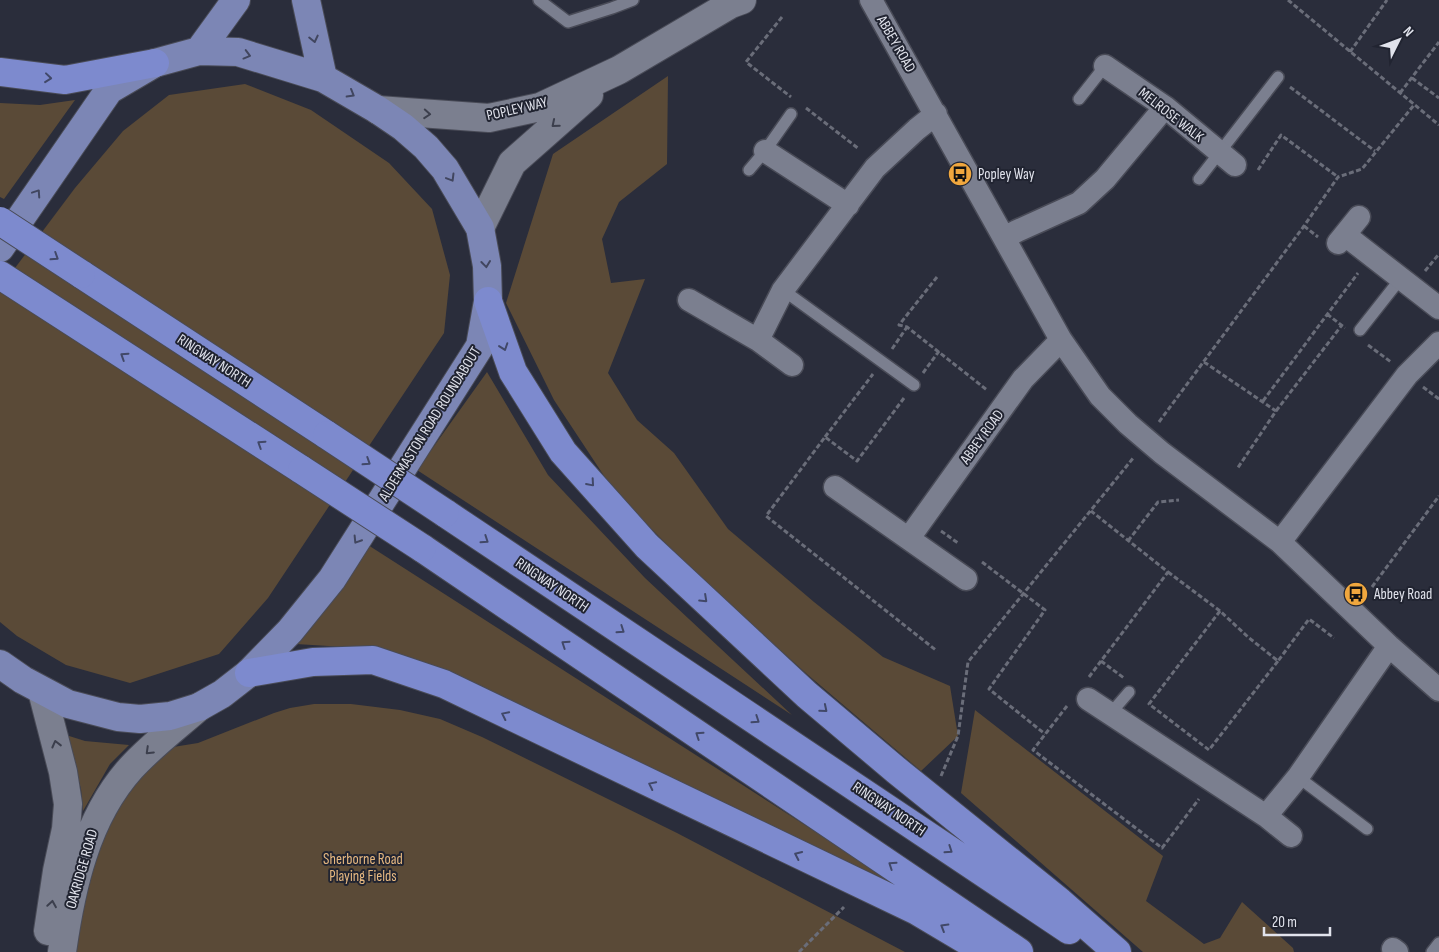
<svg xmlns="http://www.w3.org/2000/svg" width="1439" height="952" font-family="'Sofia Sans Condensed',sans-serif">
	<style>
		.green { fill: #5a4a37 }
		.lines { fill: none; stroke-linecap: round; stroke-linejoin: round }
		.lane-casing { stroke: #494b57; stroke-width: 14 }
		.street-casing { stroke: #494b57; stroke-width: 25 }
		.secondary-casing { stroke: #494b57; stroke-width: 30 }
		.primary-casing { stroke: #494b57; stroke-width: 30 }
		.highway-casing { stroke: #494b57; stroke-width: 30 }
		.path { stroke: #6a6d79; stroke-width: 3; stroke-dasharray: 5 2.5; stroke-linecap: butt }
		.lane { stroke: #7b7f8f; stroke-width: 11 }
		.street { stroke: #7b7f8f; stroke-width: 22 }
		.secondary { stroke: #7b7f8f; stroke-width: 28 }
		.primary { stroke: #7c86b5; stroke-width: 28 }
		.highway { stroke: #7d8ace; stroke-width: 28 }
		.highway-bridge-casing { stroke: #494b57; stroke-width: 30; stroke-linecap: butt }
		.highway-bridge { stroke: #7d8ace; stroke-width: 28 }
		.oneway { stroke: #41465f }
		.oneway2 { stroke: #414868 }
		.oneway3 { stroke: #3c3f4d }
		.labels { text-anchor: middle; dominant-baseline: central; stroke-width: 4; stroke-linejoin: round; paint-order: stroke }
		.street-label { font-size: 15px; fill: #e1e3ec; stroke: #212431 }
		.poi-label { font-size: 15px; fill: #e1e3ec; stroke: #212431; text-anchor: start }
		.park-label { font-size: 15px; fill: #e7b981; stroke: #212431 }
	</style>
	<rect width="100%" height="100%" fill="#2a2d3b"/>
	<path class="green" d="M668 76 667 164 619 202 602 239 611 283 645 279 608 373 637 420 674 453 728 529 814 602 883 657 950 686 958 736 921 771 808 675 700 578 614 491 554 400 506 303 553 154Z
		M245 84 311 110 389 163 432 209 450 275 444 333 268 598 219 654 130 683 66 665 17 636 0 622V288L75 188 123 131 169 95Z
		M75 100 4 199 0 197V103L40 105Z
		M487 372 548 475 645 578 792 715 417 470Z
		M368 545 905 889 696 790 377 649 296 644Z
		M314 704H351L400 710 440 719 482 737 677 833 905 952H69L82 881 127 787 167 748 198 743 274 713 290 708Z
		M975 710 1163 856 1146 901 1204 944 1220 938 1242 902 1293 948 1294 952H1143L961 793Z
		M66 735 85 741 129 745 110 764 83 811 81 789Z"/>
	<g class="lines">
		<g class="lane-casing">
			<path id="lane" d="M539 0 568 22 612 8 633 0
				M1079 99 1105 66
				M749 170 765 151 791 114
				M1199 179 1278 77
				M783 290 914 385
				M1360 330 1401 278
				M1110 714 1129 692
				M1298 777 1367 829
				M1432 952 1439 943"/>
		</g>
		<g class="street-casing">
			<path id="street" d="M871 0 1061 340 1100 396 1128 424 1162 453 1280 542 1389 646 1439 690
				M1105 66 1165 107 1235 165
				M765 151 848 205
				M1345 235 1439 308
				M1004 238 1017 231 1079 203 1105 179 1165 107
				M1338 243 1359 217
				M689 300 758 340 792 365
				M758 340 783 290 875 168 917 129 936 114
				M835 487 966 579
				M909 538 1023 379 1061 340
				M1280 542 1407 375 1439 343
				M1088 699 1266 816 1291 836
				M1266 816 1298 777 1389 646
				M1393 949 1397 952"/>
		</g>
		<g class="secondary-casing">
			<path id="secondary" d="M378 110 489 118 540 107 619 70 731 4 742 0
				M480 228 512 163 589 95
				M42 691 63 772 68 804 66 829 57 871 48 931
				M62 952C71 888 86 818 131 768 151 746 176 727 199 707"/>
		</g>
		<g class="primary-casing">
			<path id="primary" d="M306 0 323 78
				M199 51 236 0
				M0 248 109 90 155 63 199 51 238 52 323 78 378 110 403 127 426 147 445 169 480 228 487 266 488 301 480 346 332 579 290 631 249 673 222 694 199 707 170 716 140 719 118 717 68 704 23 680 0 664"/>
		</g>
		<g class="highway-casing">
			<path id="highway" d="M0 72 65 80 155 63
				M81 274 327 435
				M0 275 302 470
				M488 301 513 372 563 452 647 546 807 695 896 770 1060 902 1117 952
				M445 513 1069 930
				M422 548 1019 952
				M249 673 313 662 373 660 444 684 917 911 986 952"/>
		</g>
		<path class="path" d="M1288 0 1439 125
			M782 17 746 62 791 97
			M1350 52 1387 0
			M1412 78 1439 98
			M1290 87 1375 151
			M1400 93 1439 42
			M806 108 859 149
			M1258 170 1281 135 1338 177
			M1304 226 1318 237
			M1425 271 1439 254
			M937 277 899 325 907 327 987 390
			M1327 314 1345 328
			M1368 345 1391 362
			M892 349 907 327
			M1204 362 1276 411 1237 469
			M923 373 939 351
			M1423 387 1439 399
			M904 398 857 461 825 437 766 516 937 651
			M1263 401 1358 273
			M1276 411 1342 325
			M1159 422 1304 226 1338 177 1362 169 1414 105
			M825 437 873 374
			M941 531 958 543
			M1128 541 1158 502 1179 500
			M982 562 1045 610 989 689 1045 734
			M1168 572 1220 611 1248 637 1278 661 1309 619 1334 638
			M1372 587 1439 496
			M1220 611 1149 704 1209 750 1278 661
			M1101 661 1124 678
			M1089 677 1168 572 1091 511
			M1067 706 1033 750 1162 848 1199 799
			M941 776 958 736 968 662 1134 457
			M799 952 844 907"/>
		<use href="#lane" class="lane"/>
		<use href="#street" class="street"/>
		<use href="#secondary" class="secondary"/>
		<use href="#primary" class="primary"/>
		<use href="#highway" class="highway"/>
		<g class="highway-bridge-casing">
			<path id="highway-bridge" d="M0 221 81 274
				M327 435 445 513
				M302 470 422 548"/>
		</g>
		<use href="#highway-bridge" class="highway-bridge"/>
	</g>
	<defs><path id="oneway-chevron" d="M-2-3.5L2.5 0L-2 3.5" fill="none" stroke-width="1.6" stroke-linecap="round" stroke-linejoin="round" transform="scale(1.25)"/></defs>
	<g class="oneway">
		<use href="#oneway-chevron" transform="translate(314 39) rotate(77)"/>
		<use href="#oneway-chevron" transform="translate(247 55) rotate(15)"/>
		<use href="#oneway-chevron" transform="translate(351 94) rotate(30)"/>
		<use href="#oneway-chevron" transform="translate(451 178) rotate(59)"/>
		<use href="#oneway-chevron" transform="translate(37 193) rotate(-56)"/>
		<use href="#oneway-chevron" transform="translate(486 264) rotate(83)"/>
		<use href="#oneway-chevron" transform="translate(357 540) rotate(122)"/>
	</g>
	<g class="oneway2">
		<use href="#oneway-chevron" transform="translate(48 78) rotate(6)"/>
		<use href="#oneway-chevron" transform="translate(55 257) rotate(33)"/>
		<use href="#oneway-chevron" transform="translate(504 347) rotate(71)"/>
		<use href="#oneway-chevron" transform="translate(124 356) rotate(-147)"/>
		<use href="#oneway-chevron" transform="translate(261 444) rotate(-147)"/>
		<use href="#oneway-chevron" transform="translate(367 462) rotate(33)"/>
		<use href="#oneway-chevron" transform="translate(591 483) rotate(49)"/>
		<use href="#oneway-chevron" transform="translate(485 540) rotate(34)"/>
		<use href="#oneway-chevron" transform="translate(704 599) rotate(43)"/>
		<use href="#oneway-chevron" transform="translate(621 630) rotate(34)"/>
		<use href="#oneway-chevron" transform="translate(565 644) rotate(-146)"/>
		<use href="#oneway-chevron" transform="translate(824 709) rotate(40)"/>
		<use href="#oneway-chevron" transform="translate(505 715) rotate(-154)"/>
		<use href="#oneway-chevron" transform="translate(756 720) rotate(34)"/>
		<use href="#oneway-chevron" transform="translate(699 735) rotate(-146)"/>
		<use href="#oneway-chevron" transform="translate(652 785) rotate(-154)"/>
		<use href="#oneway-chevron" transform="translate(949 850) rotate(34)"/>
		<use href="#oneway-chevron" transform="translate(798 855) rotate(-155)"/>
		<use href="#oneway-chevron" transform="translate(892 865) rotate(-146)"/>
		<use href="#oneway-chevron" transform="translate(944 927) rotate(-149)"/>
	</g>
	<g class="oneway3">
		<use href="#oneway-chevron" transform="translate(427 114) rotate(4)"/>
		<use href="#oneway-chevron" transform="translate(555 124) rotate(140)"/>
		<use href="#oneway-chevron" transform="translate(56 744) rotate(-104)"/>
		<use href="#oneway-chevron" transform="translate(149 751) rotate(136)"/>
		<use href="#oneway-chevron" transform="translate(52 904) rotate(-81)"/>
	</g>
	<defs>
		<g id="bus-disc" transform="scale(1.25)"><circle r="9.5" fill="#f0a73e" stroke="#212431"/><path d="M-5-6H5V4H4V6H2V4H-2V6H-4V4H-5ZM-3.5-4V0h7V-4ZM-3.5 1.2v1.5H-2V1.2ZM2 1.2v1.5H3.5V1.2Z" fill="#111"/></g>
	</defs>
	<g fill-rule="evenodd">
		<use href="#bus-disc" x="960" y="174"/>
		<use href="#bus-disc" x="1356" y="594"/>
	</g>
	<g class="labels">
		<g class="street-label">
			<text transform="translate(896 44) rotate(60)">ABBEY ROAD</text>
			<text transform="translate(517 109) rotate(-13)">POPLEY WAY</text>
			<text transform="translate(1171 115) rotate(38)">MELROSE WALK</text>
			<text transform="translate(214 361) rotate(33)">RINGWAY NORTH</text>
			<text transform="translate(430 424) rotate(-58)">ALDERMASTON ROAD ROUNDABOUT</text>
			<text transform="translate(982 437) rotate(-54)">ABBEY ROAD</text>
			<text transform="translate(552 585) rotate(34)">RINGWAY NORTH</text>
			<text transform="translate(889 809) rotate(34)">RINGWAY NORTH</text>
			<text transform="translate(82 869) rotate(-74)">OAKRIDGE ROAD</text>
		</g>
		<g class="poi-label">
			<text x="978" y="174">Popley Way</text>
			<text x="1374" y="594">Abbey Road</text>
		</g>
		<g class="park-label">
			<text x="363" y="859">Sherborne Road<tspan x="363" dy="17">Playing Fields</tspan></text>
		</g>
	</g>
	<g transform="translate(1399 40) rotate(48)" stroke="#212431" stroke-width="4" paint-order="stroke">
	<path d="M0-4L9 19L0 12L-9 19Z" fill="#e1e3ec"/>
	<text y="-8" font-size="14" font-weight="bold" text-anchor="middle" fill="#e1e3ec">N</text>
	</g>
	<path d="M1264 927v8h66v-8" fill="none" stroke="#e1e3ec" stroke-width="2.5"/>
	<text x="1272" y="927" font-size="15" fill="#e1e3ec" stroke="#212431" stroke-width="4" paint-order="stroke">20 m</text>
</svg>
